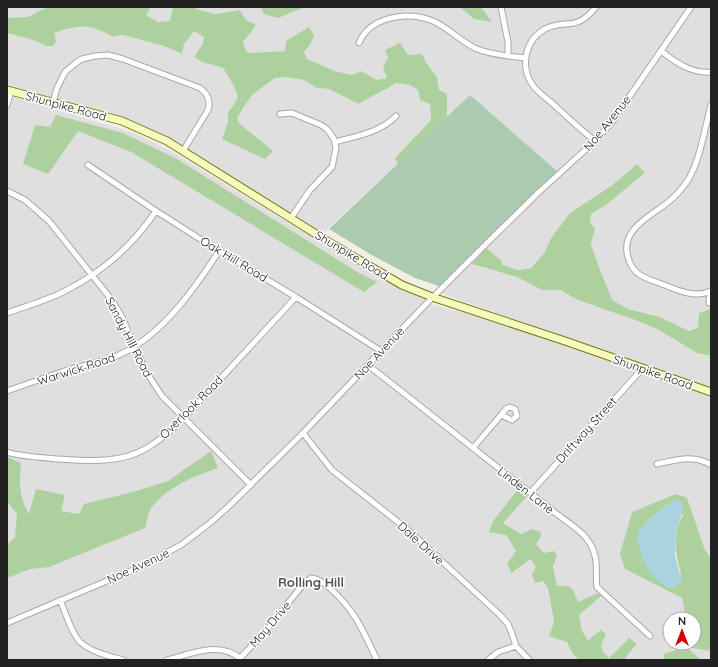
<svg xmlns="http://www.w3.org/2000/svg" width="718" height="667" font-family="Quicksand,sans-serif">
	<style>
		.residential { fill: #e0dfdf }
		.forest { fill: #add19e; fill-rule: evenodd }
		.cemetery { fill: #aacbaf }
		.water { fill: #aad3df }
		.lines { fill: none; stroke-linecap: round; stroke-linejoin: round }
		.minor-casing { stroke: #a9a9a9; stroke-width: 7 }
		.secondary-casing { stroke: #707d05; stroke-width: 9 }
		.minor { stroke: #fff; stroke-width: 5 }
		.secondary { stroke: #f7fabf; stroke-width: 7 }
		.labels { text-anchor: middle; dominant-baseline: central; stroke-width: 3; stroke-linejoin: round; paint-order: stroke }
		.street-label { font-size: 12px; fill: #222; stroke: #fff }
		.neighbourhood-label { font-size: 13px; font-weight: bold; fill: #555; stroke: #fff }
	</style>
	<rect width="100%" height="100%" fill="#f2efe9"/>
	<path class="residential" d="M7 7H48L28 17 7 18Z
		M151 7H173L170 21 158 22 146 15Z
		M196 7H711V309L699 313 698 328 689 331 660 317 628 309 612 300 599 267 591 244 595 228 590 223 591 214 606 205 645 173 637 164 611 186 570 213 551 238 545 252 531 268 518 270 502 265H473L517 277 542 290 560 289 578 300 638 321 657 329 697 353 711 356V389L437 292 539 192 471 95 447 117 439 90 437 77 427 64 422 54 408 55 385 50 388 58 383 67 387 78 377 80 361 71 352 75 335 71 307 59 304 52 310 45 285 51 248 53 245 49 243 42 248 35 246 20 240 10 215 14 196 9Z
		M89 27 102 30 113 37 123 35 164 46 182 54 184 44 194 30 204 37 202 62 223 68 234 86 238 97 233 106 228 112V122L250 132 240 124 237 118 245 105 253 94 275 78 286 77 304 80 317 88 329 89 359 104 369 97 384 91 396 83 410 85 418 90 430 103 431 120 396 157 398 163 320 236 151 133 7 89V33L33 40 46 46 54 33 71 28Z
		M7 95 132 132 171 151 305 233 377 275 434 305 488 319 711 396V558L705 550 687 498 625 569 682 598 686 619H670V643H691L692 648 711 651V660H698L700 659 664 654V660H625L626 657 637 645 609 658 603 652 601 645 606 634 601 631 588 640 582 631 579 615 600 596 598 593 578 602 568 586 557 587 553 567 557 555 544 553 536 544 540 538 532 529 521 534 503 523 493 521 506 535 516 551 508 564 513 573 530 559 536 567 535 583 543 581 548 588 554 622 567 642 572 653 579 660H7Z"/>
	<path class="forest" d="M48 7H151L146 15 158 22 170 21 173 7H196V9L215 14 240 10 246 20 256 25 243 42 245 49 248 53 285 51 286 41 309 27 314 35 310 45 304 52 307 59 335 71 352 75 361 71 377 80 387 78 383 67 388 58 385 50 400 43 408 55 422 54 427 64 437 77 439 90 447 94V122L399 167 395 158 431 120 430 104 420 100 418 90 410 85 396 83C384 92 371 95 359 104L329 89 317 88 304 80 286 77 275 78 253 94 245 105 237 118 240 124 273 151 265 159 222 139 228 122V112L233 106 238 97 234 86 223 68 202 62 194 57 203 44 204 37 194 31 184 44 182 54 164 46 123 35 113 37C91 23 78 25 54 33L56 42 53 46H46L33 40 7 33V18L28 17Z
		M261 7H305L278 18 264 14Z
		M460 7H481L492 22 474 19Z
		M56 115 123 133 177 159 359 273 377 282 364 292 131 152 78 131 48 174 23 164 35 125 50 127Z
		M637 164 645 173 606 205 591 214 590 223 595 228 591 244 599 267 612 300 628 309 660 317 689 331 698 328 699 313 711 309V356L697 353 657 329 638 321 578 300 560 290H542L517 277 472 264 486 248 502 261V265L518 270 531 268 545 252 551 238 570 213 611 186Z
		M211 451 218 468C195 476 167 487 152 507 148 512 147 522 145 528L49 567 30 569 7 578V545L15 538 17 514 7 501V457L21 463C19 481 19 498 29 514L36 489 65 495 61 511 79 514 84 504 133 492 168 481Z
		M520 487 528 495 503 523 521 534 532 529 541 532 540 538 536 544 544 553 554 551 557 555 553 567 557 586C573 585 573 588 578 602L598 593 601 596 579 615 582 631 588 640 601 630 606 634 601 645 603 652 609 658 629 638 637 644 626 657 625 660H579L572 653 567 642 549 636 554 622 548 588 543 581 535 583 532 574 536 567 530 559 512 573 507 564 516 551 506 535 489 532 493 521Z
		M676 494 687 498 705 550 711 558V651L692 648 691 643H694V619H686L682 598 625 569 620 554 632 512ZM670 503 683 515C672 534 675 554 681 574L670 588 656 579 644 524Z
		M686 647 700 659 664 660V654Z"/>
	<path class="cemetery" d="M470 95 559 173 442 287 415 278 370 254 329 229Z"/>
	<path class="water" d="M675 500 681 501 683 510 676 533 675 556 682 581 674 588C670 588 659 582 656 579 647 570 633 541 639 530 641 526 669 504 675 500Z"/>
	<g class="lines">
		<g class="minor-casing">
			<path id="minor" d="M501 7 508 42V56
				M359 43C370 16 408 11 433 21 449 28 461 42 477 49 492 55 509 56 525 58
				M661 51C675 62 692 74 711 72
				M53 102 57 88 65 72 77 62 82 59 95 56 108 55 123 59 200 88C208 94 211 101 208 110L183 151
				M7 105 11 91
				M711 105C705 127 700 161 688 180 682 189 675 197 667 203 649 217 620 230 628 257 632 274 644 278 659 283 676 289 693 299 711 291
				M280 114 292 113 321 125 327 129 334 139 336 148 332 167 310 190 291 218
				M595 141C580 129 566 116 552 103 545 97 537 92 532 84 520 66 525 40 545 29 567 18 575 33 596 7
				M335 142C357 136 381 132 396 116
				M88 165 156 211 219 251 296 297 381 351
				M7 191 25 200 49 221 111 299 121 315 145 370 162 396 251 485
				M709 303 710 292
				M7 313C26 306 49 300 67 290 104 271 133 245 156 211
				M368 365 558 515C573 526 591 536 595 556 598 566 595 576 597 587L650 636
				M7 391C27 384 47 377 67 370 86 364 108 362 125 352 165 331 195 288 219 251
				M510 407 515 409 517 416 512 420 501 415 507 408Z
				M303 433 332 470 407 529 500 615 508 624 512 634 516 646 529 660
				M473 448 501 415
				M7 452C17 456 46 458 58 459 88 461 120 464 147 448 172 433 192 409 212 388 240 358 268 327 296 297
				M657 464C676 460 694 454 711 465
				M530 493 643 368
				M60 600C66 613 70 631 80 642 91 652 109 656 123 660
				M7 623 140 567 181 545 210 523 228 507 303 433 426 304 486 244 539 192 595 141 612 122 691 7
				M240 658 265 632 305 582 311 578C320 579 325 584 332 590 356 612 363 631 377 660
				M167 660C191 654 220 640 241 659
				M488 660 498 652 516 646"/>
		</g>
		<g class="secondary-casing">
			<path id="secondary" d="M7 90 122 121 167 141 332 244 402 285 432 297 565 341 711 392"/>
		</g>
		<use href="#minor" class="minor"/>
		<use href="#secondary" class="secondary"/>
	</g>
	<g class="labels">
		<g class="street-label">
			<text transform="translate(66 106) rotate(15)">Shunpike Road</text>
			<text transform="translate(607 123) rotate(-51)">Noe Avenue</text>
			<text transform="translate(352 255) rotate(31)">Shunpike Road</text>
			<text transform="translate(234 259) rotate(31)">Oak Hill Road</text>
			<text transform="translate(129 337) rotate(63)">Sandy Hill Road</text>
			<text transform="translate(379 353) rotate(-47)">Noe Avenue</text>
			<text transform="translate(76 369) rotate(-18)">Warwick Road</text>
			<text transform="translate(653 372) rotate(19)">Shunpike Road</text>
			<text transform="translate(191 407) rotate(-45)">Overlook Road</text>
			<text transform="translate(586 430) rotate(-48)">Driftway Street</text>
			<text transform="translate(526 490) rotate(38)">Linden Lane</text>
			<text transform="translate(421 543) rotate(42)">Dale Drive</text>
			<text transform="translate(138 566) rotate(-25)">Noe Avenue</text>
			<text transform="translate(270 624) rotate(-49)">May Drive</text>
		</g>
		<g class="neighbourhood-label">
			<text x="311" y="582">Rolling Hill</text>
		</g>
	</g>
	<rect width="718" height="667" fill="none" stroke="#222222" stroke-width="16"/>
	<g transform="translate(682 631)"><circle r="19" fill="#ffffff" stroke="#a7a7a7"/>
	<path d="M0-3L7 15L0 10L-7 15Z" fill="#d40000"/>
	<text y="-6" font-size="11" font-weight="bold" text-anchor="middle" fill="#222222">N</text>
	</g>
</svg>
